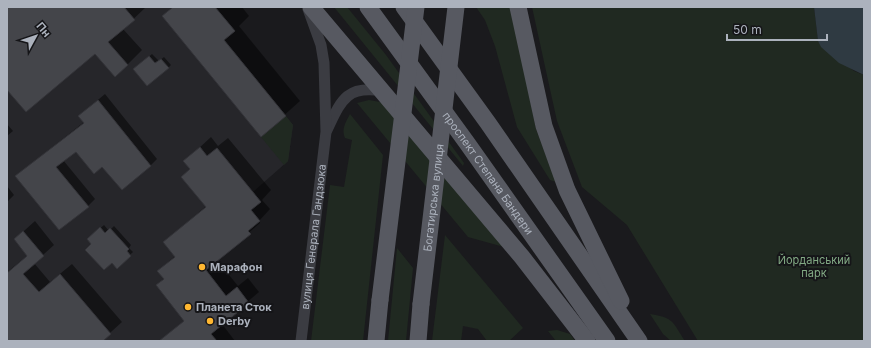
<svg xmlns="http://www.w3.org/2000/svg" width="871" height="348" font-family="Inter,sans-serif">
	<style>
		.built { fill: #26262a }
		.green { fill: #202921 }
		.water { fill: #2f3a42 }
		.shadow { fill: #0007 }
		.building { fill: #44454a; stroke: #343439 }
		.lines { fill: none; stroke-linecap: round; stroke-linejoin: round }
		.minor { stroke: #3b3c42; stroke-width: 11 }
		.primary { stroke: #575961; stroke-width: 17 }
		.primary-bridge { stroke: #575961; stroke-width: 17 }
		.poi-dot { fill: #ffb731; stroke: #151518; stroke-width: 1.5 }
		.labels { text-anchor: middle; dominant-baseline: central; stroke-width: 4; stroke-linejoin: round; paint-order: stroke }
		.street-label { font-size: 11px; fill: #acb2bd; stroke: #151518 }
		.park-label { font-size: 11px; fill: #82a984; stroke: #151518 }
		.poi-label { font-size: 11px; font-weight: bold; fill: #acb2bd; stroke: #151518; text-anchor: start }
	</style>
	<rect width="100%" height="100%" fill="#1a1a1d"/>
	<path class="built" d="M7 7H215L235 31 224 41 293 125 288 161 253 192 261 202 251 210 260 221 248 230 251 234 206 270 226 296 237 287 249 303 211 334 217 341H7Z"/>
	<path class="green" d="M334 7H347L386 55 464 163 463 166Z
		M476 7H511L536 129 556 182 550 180 517 127 495 46 485 20Z
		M532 7H814L818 41 854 71 864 75V341H698L627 225 582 187 557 121Z
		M369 100 380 102 387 107 504 247 468 237 357 103Z
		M350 114 383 155 363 341H311L330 185 344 187 352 140 345 138C341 129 346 122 350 114Z
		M286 116 293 125 288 161 284 165 261 137Z
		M445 235 523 328 509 341H487L478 329 463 326 461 341H432Z
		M397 248 413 268 406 341H388Z
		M650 314C674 318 672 321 685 341H671L663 334Z
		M557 330 570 334 575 341H556L548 331Z"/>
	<path class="water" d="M814 7H864V75L839 63 821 47 818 41Z"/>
	<path class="shadow" d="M7 7H146L123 29 142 50 127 65 95 52 7 88Z
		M172 7H242L249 16 239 26 300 101 261 136 163 16Z
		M152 54 159 61 164 57 171 65 168 68 137 67Z
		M105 94 157 159 150 166 103 165 76 150 63 160 95 199 88 206 16 176 84 122 87 109Z
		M7 124 13 131 7 136Z
		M211 137 218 146 228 138 271 190 262 200 270 209 259 221 260 223 217 260 238 286 248 278 259 292 222 324 235 341H160L185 320 157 286 164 278 158 271 175 256 165 242 206 206 191 169 185 161Z
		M7 186 14 195 7 202Z
		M35 221 54 245 34 263 50 282 72 264 122 322 101 341H7V272L28 255 15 239Z
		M104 225 109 231 114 226 131 245 129 248 133 252 117 267 88 239Z"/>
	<path class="building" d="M7 7H124L135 20 108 42 128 65 115 77 95 54 26 112 7 90Z
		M173 7H215L235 31 224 40 286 116 261 137 162 16Z
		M149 56 155 63 161 59 169 68 147 86 133 69Z
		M98 100 151 166 122 190 102 167 94 174 76 152 56 167 89 207 59 230 15 176 84 123 78 116Z
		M200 147 207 156 217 148 261 202 251 210 260 221 248 231 251 234 206 270 226 296 237 287 249 303 211 334 217 341H159L184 321 156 285 164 279 157 271 175 257 163 242 206 207 181 177 190 169 183 161Z
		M100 227 105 233 110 228 129 249 127 251 131 256 117 269 112 263 104 270 85 250 91 244 87 239Z
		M23 231 44 256 23 274 39 292 60 274 111 334 103 341H7V273L27 256 14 239Z"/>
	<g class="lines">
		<g class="minor">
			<path d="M327 130C341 101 346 85 382 91"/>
			<path id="s1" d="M301 341 326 132 324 63 321 45 308 9"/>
		</g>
		<g class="primary">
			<path d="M311 7 522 257 587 341"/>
			<path id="s2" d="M368 7 467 143 607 341"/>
			<path d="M404 7 488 123 639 341"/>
			<path d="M518 7 544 126 567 190 621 301"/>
			<path d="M376 341 380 300"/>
			<path d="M418 341 421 304"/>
		</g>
		<g class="primary-bridge">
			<path d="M380 300 416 7"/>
			<path id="s3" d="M421 304 456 7"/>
		</g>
	</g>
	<g class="poi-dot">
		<circle cx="202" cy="267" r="4"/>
		<circle cx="188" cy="307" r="4"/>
		<circle cx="210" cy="321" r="4"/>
	</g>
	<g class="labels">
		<g class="street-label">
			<text stroke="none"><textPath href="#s2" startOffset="205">проспект Степана Бандери</textPath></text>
			<text stroke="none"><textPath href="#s3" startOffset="107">Богатирська вулиця</textPath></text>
			<text stroke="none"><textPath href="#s1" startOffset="105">вулиця Генерала Гандзюка</textPath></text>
		</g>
		<g class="park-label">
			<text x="814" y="260">Йорданський<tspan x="814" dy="13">парк</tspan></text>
		</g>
		<g class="poi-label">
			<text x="210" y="267">Марафон</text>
			<text x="196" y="307">Планета Сток</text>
			<text x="218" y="321">Derby</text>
		</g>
	</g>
	<rect width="871" height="348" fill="none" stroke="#acb2bd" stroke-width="16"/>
	<g transform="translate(36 36) rotate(50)" stroke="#151518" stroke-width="3" paint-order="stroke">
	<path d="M0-3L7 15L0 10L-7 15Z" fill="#acb2bd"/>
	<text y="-6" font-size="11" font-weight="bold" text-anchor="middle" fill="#acb2bd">Пн</text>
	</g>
	<path d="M727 34v6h100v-6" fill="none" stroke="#acb2bd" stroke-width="2"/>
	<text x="733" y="34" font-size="12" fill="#acb2bd" stroke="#151518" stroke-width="3" paint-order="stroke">50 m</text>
</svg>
